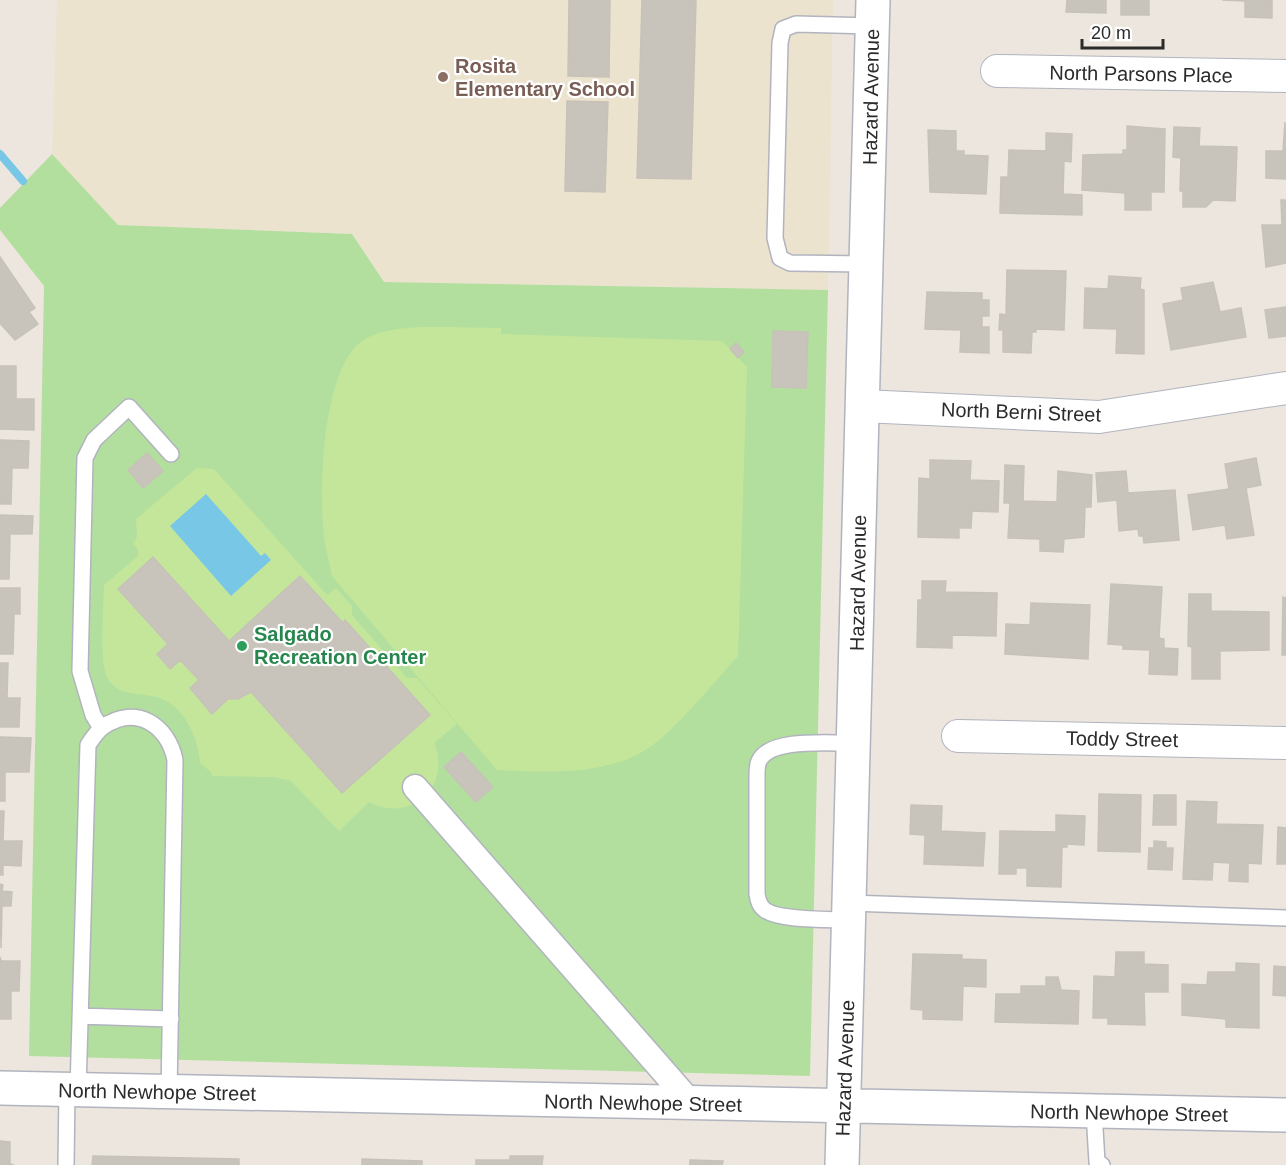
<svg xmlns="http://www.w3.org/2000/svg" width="1286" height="1165" font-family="Helvetica,sans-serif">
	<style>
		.education { fill: #ece3cf }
		.green { fill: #b3df9e }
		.pitch { fill: #c4e69a }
		.water { fill: #78c7e7 }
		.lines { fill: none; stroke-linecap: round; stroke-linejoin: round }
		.stream { stroke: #78c7e7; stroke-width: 8 }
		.building { fill: #c8c4bc; stroke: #c7c2b8; stroke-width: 1.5 }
		.service-casing { stroke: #b1b4be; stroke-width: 18 }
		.pedestrian-casing { stroke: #b1b4be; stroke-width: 27 }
		.minor-casing { stroke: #b1b4be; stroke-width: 34 }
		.tertiary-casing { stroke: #b1b4be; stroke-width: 36 }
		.service { stroke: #fff; stroke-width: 15 }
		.pedestrian { stroke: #fff; stroke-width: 24 }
		.minor { stroke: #fff; stroke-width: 32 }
		.tertiary { stroke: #fff; stroke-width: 33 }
		.education-dot { fill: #8d6e63; stroke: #fff; stroke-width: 2 }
		.leisure-dot { fill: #2e9e5b; stroke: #fff; stroke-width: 2 }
		.labels { text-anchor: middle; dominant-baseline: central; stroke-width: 4.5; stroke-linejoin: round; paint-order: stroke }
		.education-label { font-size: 20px; font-weight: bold; fill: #785e54; stroke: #fff; text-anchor: start }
		.street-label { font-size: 20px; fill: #2b2b2b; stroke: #fff }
		.leisure-label { font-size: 20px; font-weight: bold; fill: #27864d; stroke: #fff; text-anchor: start }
	</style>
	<rect width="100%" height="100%" fill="#ece6de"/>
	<path class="education" d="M57 0H833L828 290 384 282 352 234 117 225 52 154Z"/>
	<path class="green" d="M52 154 118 225 352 234 384 282 828 290 810 1076 29 1056 44 286 0 230V208Z"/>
	<path class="pitch" d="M441 327 501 328V334L722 341 747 367 738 656C713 683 676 730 647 749 605 776 545 772 497 770L332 576C330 565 327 555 325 544 318 498 321 364 365 339 386 327 417 327 441 327Z
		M197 468 214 469 327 595 336 588 352 606V615L407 678H417L457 724 434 743C452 786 411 824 369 802L339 831 291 781 274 777 212 776 211 772 200 763C198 737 185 706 157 697 139 692 117 697 107 677 99 662 104 604 104 585L138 556V549L133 544 137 537 136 519Z"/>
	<path class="water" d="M206 494 261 556 265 553 271 560 231 596 170 526Z"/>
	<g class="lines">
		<path class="stream" d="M0 154 23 181"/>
	</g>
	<path class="building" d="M569 0H610L609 77 568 76Z
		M642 0H696L691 179 637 178Z
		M1067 0H1106V13L1066 12Z
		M1121 0H1149V15H1121Z
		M1222 0H1272V18L1245 17V1Z
		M567 101 608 102 605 192 565 191Z
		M1285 122 1286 179 1266 178V151H1283Z
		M1127 126 1165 129 1164 192H1151V210H1125V193L1082 190 1083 155 1123 154V150H1127Z
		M1174 127 1200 128 1199 146 1237 147 1235 201 1213 200 1206 207H1183V191H1180L1181 158 1173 157Z
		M928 130 956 131V151H964V155L988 156 986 194 930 192Z
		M1046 133 1072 134 1071 162 1064 161 1063 194 1082 195V215L1000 213 1001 177H1008L1009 150 1046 151Z
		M1281 200H1286V263L1266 267 1262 225H1282Z
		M0 257 35 308 29 312 38 324 15 340 0 323Z
		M1007 270 1066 271 1064 330 1036 329V332H1032L1031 353 1003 352V330H999L1000 314 1006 315Z
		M1109 276 1141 278 1140 289 1144 290V354L1116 353 1117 329 1084 328 1085 288 1108 289Z
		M1213 282 1220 312 1241 308 1246 337 1171 350 1163 304 1183 300 1181 288Z
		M927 292 982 293V300H989V316H982V327H989V353L960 352 961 330 925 329Z
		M1286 307V336L1269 338 1265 310Z
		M773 331 808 332 806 388 772 387Z
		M736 343 744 352 738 358 730 349Z
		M0 366H16V399H34V430L0 429Z
		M0 440 29 441 28 468H12L11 504H0Z
		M147 453 163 471 143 488 128 470Z
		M1256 458 1261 485 1246 488 1254 535 1227 539 1225 525 1193 530 1188 495 1229 489 1225 464Z
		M930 460 971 461 970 480 999 481 998 512 972 511 971 528H959V538L918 537 919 478 930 479Z
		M1005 465 1024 466 1023 501 1057 502 1058 471 1092 475 1091 507H1085L1084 537 1064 539 1063 552 1040 551V539L1008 538 1010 503H1004Z
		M1126 471 1128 493 1175 490 1179 540 1144 543 1143 536H1139L1138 529 1119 531 1117 500 1098 502 1096 473Z
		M0 515 33 516 32 534H10L9 579H0Z
		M153 557 229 641 300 576 343 623 345 620 430 715 342 793 251 692 238 699H228L212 714 190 688 199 680 180 660 170 669 157 654 168 644 118 589Z
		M922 581H946L945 592 997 593 996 636 952 635V648L917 647 918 600H922Z
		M1111 584 1162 587 1159 638 1164 639V648L1178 649 1177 675 1149 674 1150 650 1123 649V645L1108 644Z
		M0 588H20V614H14L13 654H0Z
		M1189 594H1211V611L1269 612V650L1220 651V679H1192V647L1188 646Z
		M1283 597 1286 598V655H1282Z
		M1031 603 1090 605 1088 659 1005 654 1006 624 1030 625Z
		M0 663H8L7 698H20L19 727H0Z
		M0 737 31 738 29 772H5V801H0Z
		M461 752 493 787 476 802 444 767Z
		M1099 794 1141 795 1140 852 1098 851Z
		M1154 795H1176V825H1153Z
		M1187 801 1217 802 1216 824 1263 825 1261 864 1248 863V882L1229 881 1230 863 1213 862 1212 880 1183 879Z
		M911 805 942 806 941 831 985 833 983 866 924 864 925 835 910 834Z
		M0 811H4L3 841H22L21 866 3 865V875H0Z
		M1056 815 1085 816 1084 845 1067 844V847H1062L1061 887 1027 886V868H1016V874H999L1000 831 1056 832Z
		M1278 827 1286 828V864H1277Z
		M1154 841 1166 842V848H1173L1172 870 1148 869 1149 848H1154Z
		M0 884 3 885 2 891 12 892 11 906H2L1 948Z
		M1116 952H1144V964L1168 965V992H1144L1145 1025 1108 1024V1018H1093L1094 976 1115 977Z
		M913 954 962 955V959L986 960V987L963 986 962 1020 923 1019V1010L911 1009Z
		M0 957 1 961H20L19 991H11V1019H0Z
		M1236 963 1259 964V1028L1226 1027V1019L1182 1015V984L1207 985 1208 972H1236Z
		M1274 966 1286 967V996L1273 995Z
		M1046 977H1058L1061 990 1079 991 1078 1024 995 1022 996 994H1021V986H1046Z
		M0 1141 10 1142V1164L14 1165H0Z
		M93 1156 239 1159V1165H92Z
		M510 1156H543L542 1165H476V1160H510Z
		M362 1159 422 1161V1165H362Z
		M690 1160 723 1161 722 1165H690Z"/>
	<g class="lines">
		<g class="service-casing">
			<path id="service" d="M866 264 790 263 780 258 775 238 780 43 783 29 796 24 872 26
				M101 728 93 715 80 671 85 458 94 440 129 407 171 454
				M850 903 1286 918
				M849 920C830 919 779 921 765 910 759 906 758 900 757 894V775C757 771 757 765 759 761 770 737 831 744 854 743
				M80 1016 171 1019
				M78 1090 88 745C92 739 97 731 103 727 136 704 168 725 175 760L169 1092
				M1094 1112 1097 1162 1102 1165
				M66 1165 67 1090"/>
		</g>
		<g class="pedestrian-casing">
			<path id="pedestrian" d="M415 787 692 1104"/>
		</g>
		<g class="minor-casing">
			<path id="minor" d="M997 71 1286 76
				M863 406 1099 417 1286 388
				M958 736 1286 743"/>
		</g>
		<g class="tertiary-casing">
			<path id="tertiary" d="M0 1088 1286 1115
				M842 1165 873 0"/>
		</g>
		<use href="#service" class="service"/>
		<use href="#pedestrian" class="pedestrian"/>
		<use href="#minor" class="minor"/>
		<use href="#tertiary" class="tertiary"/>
	</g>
	<circle class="education-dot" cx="443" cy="77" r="6"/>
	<circle class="leisure-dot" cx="242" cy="646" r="6"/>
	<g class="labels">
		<g class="education-label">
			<text x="455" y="66">Rosita<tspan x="455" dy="23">Elementary School</tspan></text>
		</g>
		<g class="street-label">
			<text transform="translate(1141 74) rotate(1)">North Parsons Place</text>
			<text transform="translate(871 97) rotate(-89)">Hazard Avenue</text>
			<text transform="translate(1021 412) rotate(2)">North Berni Street</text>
			<text transform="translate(858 583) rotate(-89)">Hazard Avenue</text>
			<text transform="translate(1122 739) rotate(1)">Toddy Street</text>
			<text transform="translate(845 1068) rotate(-88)">Hazard Avenue</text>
			<text transform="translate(157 1092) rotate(1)">North Newhope Street</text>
			<text transform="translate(643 1103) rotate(1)">North Newhope Street</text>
			<text transform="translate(1129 1113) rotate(1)">North Newhope Street</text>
		</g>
		<g class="leisure-label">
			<text x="254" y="634">Salgado<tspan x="254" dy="23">Recreation Center</tspan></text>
		</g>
	</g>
	<path d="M1082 39v9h81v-9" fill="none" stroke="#2b2b2b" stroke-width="3"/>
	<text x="1091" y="39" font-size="18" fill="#2b2b2b" stroke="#ffffff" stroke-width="4.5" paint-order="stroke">20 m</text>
</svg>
